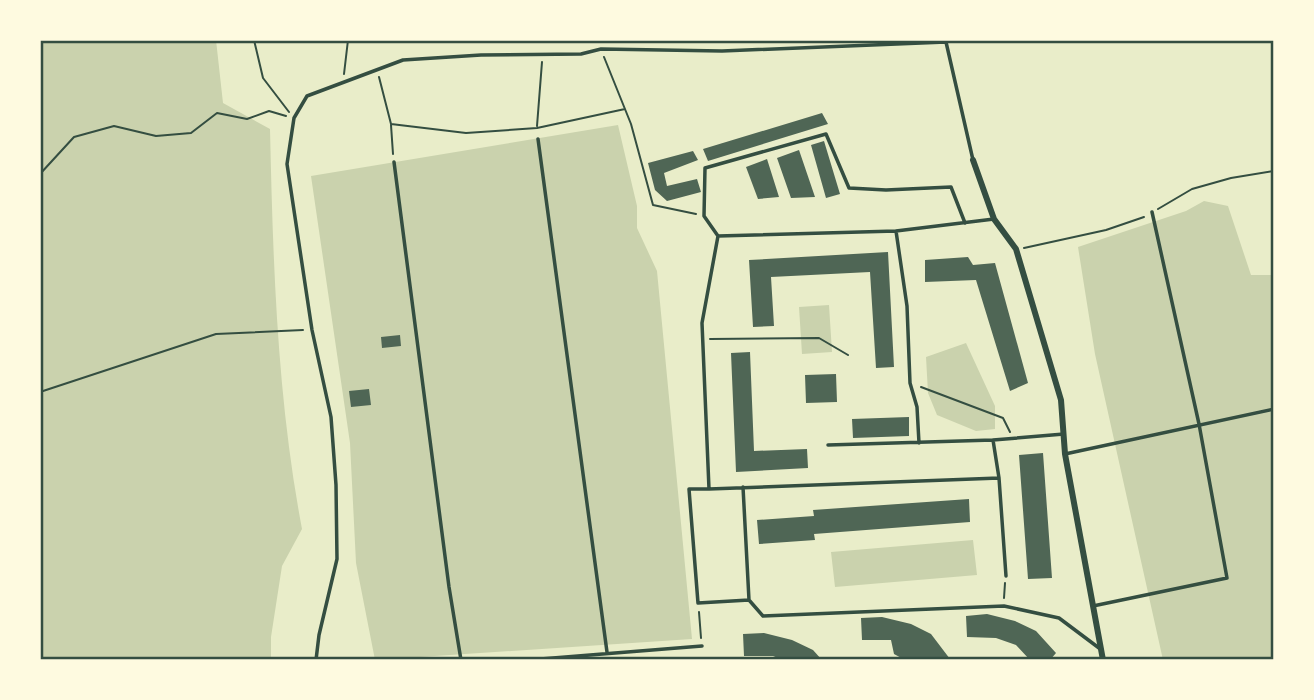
<svg xmlns="http://www.w3.org/2000/svg" width="1314" height="700" font-family="'Noto Serif',serif">
	<style>
		.green { fill: #cad2ad }
		.building { fill: #4f6655 }
		.lines { fill: none; stroke-linecap: round; stroke-linejoin: round }
		.path { stroke: #344e41; stroke-width: 2 }
		.service { stroke: #344e41; stroke-width: 3.5 }
		.minor { stroke: #344e41; stroke-width: 6 }
		.neatline { fill: none; stroke: #344e41; stroke-width: 2.5 }
	</style>
	<rect width="100%" height="100%" fill="#e9edc9"/>
	<path class="green" d="M40 40H216L223 103 270 129C273 263 277 397 302 529L282 566 271 637V660H40Z
		M618 125 637 206V228L657 271 692 639 375 660 356 563 350 443 311 176Z
		M1204 201 1228 206 1251 275H1274V520L1271 521 1274 532V660H1163L1095 354 1078 247 1186 211Z
		M829 305 832 352 802 354 799 307Z
		M966 343 995 406V429L976 431 937 415 928 393 926 357Z
		M973 540 977 575 835 587 831 552Z"/>
	<path class="building" d="M822 113 828 124 708 161 703 149Z
		M824 141 840 194 826 198 811 145Z
		M799 150 815 197 791 198 777 158Z
		M693 151 698 160 664 173 667 186 697 179 701 192 667 201 655 190 648 163Z
		M767 159 779 197 758 199 746 167Z
		M888 252 894 367 876 368 870 272 771 277 774 326 753 327 749 260Z
		M968 257 973 265 995 263 1028 383 1010 391 976 280 925 282V260Z
		M400 335 401 346 382 348 381 337Z
		M750 352 754 451 807 449 808 468 736 472 731 353Z
		M836 374 837 402 806 403 805 375Z
		M369 389 371 405 351 407 349 391Z
		M909 417V436L853 438 852 419Z
		M1043 453 1052 578 1028 579 1019 455Z
		M969 499 970 522 814 534 815 540 759 544 757 520 814 516 813 510Z
		M987 614 1015 621 1036 631 1056 653 1050 660H1030L1016 645 996 638 967 637 966 616Z
		M882 617 911 624 931 634 950 659 905 660 894 654 891 640H862L861 618Z
		M764 633 792 640 813 650 822 660H783L773 656H744L743 634Z"/>
	<g class="lines">
		<path class="path" d="M254 40 263 78 289 112
			M604 57 631 124 653 205 696 214
			M344 74 348 40
			M379 77 391 124 466 133 537 128 625 109
			M391 125 393 154
			M537 126 542 62
			M40 174 74 137 114 126 156 136 191 133 217 113 247 119 269 111 286 116
			M1158 209 1192 189 1231 178 1274 171
			M1024 248 1106 230 1144 217
			M710 339 819 338 848 355
			M921 387 1003 418 1010 432
			M40 392 216 334 303 330
			M1004 598 1005 583
			M699 612 701 638"/>
		<path class="service" d="M538 139 607 652
			M394 162 449 587 461 660
			M994 219 896 231 718 236 702 323 709 489 999 478
			M896 231 907 306 910 383 917 407 919 443
			M718 236 704 216 705 168 826 134 849 188 886 190 951 187 965 223
			M828 445 993 440
			M1065 454 1274 409
			M709 489H689L698 603 749 600 743 487
			M1006 576 999 478 993 440 1064 434
			M749 600 763 616 1004 606 1059 618 1099 648
			M1093 606 1227 578 1199 424 1152 212
			M316 660 319 635 337 559 336 485 331 417 312 330 287 164 294 118 307 96 403 60 481 55 581 54 601 49 722 51 946 42 973 160
			M528 660 702 646"/>
		<path class="minor" d="M973 160 994 219 1016 249 1061 400 1065 454 1103 660"/>
	</g>
	<rect width="1314" height="700" fill="none" stroke="#fefae0" stroke-width="84"/>
	<rect x="42" y="42" width="1230" height="616" class="neatline"/>
</svg>
